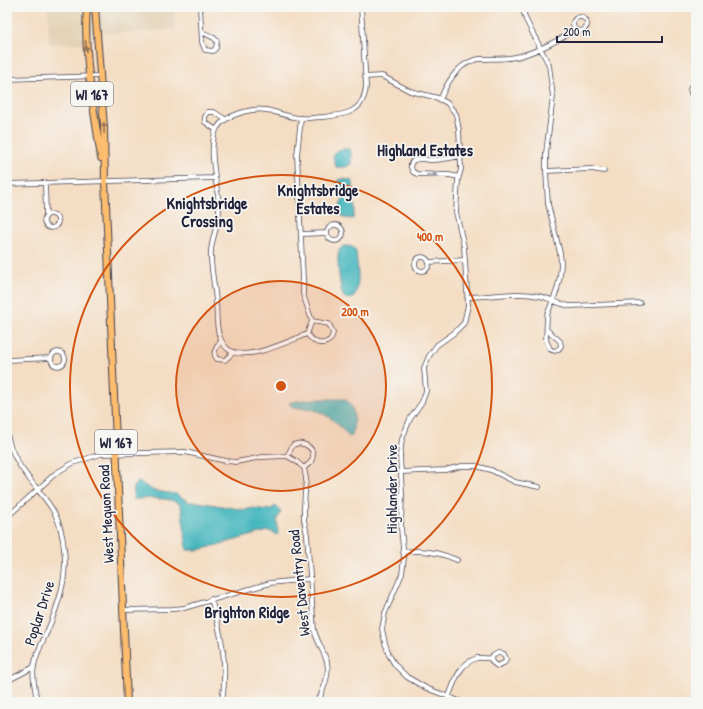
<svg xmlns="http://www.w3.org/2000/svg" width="703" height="709" font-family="'Patrick Hand',sans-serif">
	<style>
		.built { fill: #e3d1b5 }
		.water { fill: #47b7be; stroke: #346c7c }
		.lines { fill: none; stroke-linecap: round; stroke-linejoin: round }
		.minor-casing { stroke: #423e4f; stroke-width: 5.5 }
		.primary-casing { stroke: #423e4f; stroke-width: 8 }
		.minor { stroke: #fff; stroke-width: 4 }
		.primary { stroke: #fcbd6e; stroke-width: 6 }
		.oneway { fill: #8f7054 }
		.oneway2 { fill: #9c9ca7 }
		.ring { fill: none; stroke: #d45411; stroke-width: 2 }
		.labels { text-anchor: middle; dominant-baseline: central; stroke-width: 3.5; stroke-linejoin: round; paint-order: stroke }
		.shield { fill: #f6f6f2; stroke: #626272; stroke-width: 1 }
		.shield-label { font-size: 14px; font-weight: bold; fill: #22223b }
		.street-label { font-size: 15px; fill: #22223b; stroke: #f6f6f2 }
		.neighbourhood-label { font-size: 16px; font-weight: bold; fill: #22223b; stroke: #f6f6f2 }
		.centre { fill: #d45411; stroke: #f6f6f2; stroke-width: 2 }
		.ring-label { font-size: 12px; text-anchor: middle; font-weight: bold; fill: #d45411; stroke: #f6f6f2; stroke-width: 3.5; stroke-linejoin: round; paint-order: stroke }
	</style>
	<rect width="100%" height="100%" fill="#f6f6f2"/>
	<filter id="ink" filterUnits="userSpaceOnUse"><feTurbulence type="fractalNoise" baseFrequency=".025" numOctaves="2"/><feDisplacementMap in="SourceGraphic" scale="8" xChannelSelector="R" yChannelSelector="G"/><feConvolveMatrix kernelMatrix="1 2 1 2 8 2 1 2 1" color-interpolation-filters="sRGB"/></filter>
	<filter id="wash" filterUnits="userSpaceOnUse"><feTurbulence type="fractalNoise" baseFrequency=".012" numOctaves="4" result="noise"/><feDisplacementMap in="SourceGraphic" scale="16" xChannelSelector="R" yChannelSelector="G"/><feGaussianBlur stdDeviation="0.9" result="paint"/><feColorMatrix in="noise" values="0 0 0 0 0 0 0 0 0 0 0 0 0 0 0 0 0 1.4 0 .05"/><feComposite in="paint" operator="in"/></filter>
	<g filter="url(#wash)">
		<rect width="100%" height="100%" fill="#f4ddc3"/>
		<path class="built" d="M48 7H174L175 29 149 32 84 34V43L49 44Z"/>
		<path class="water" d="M343 149H350L351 152V164L346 167H336C333 157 330 151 343 149Z
			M341 179 351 180 353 182 355 209 353 219 345 218 339 214V208L345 194 337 187 338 181Z
			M344 246C350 246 353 246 356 251 357 266 361 283 354 297 350 299 347 300 343 296 340 288 336 258 339 251 340 248 341 248 344 246Z
			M314 399H345C357 406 354 425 352 436L349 437C338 424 330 415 314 410 306 407 295 410 289 404L290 402Z
			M138 482H139L154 491 176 494 189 502H198L245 510 253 508 269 510 276 506 281 512 277 519 278 534 277 535 273 532 268 531 199 550H187L182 511 180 504C167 496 147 499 133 499L134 487Z"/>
	</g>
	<g filter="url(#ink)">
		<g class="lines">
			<g class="minor-casing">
				<path id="minor" d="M200 7 202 42 205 50 213 51 216 48 217 41 214 38 202 32
					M522 7 526 20 549 65 553 97 546 153V171L548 204 560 253 561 263 560 276 557 290 547 315 546 340 550 349C554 352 558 351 561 346L560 341 547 330
					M573 24a7 7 0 1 1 14 0a7 7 0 1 1-14 0Z
					M365 77 382 76 410 91 438 98 447 103 456 114 459 130 461 169 458 180 456 212 464 247 468 305 464 323 454 333 437 345 429 356 424 368 426 391 422 402 410 419 402 439 400 455 402 494 401 528 404 558 402 574 385 613 382 629 385 643 389 655 395 665 407 677 426 688 462 702
					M7 79 100 76
					M696 82C690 86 688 90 693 96H696
					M440 100C447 82 459 62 479 59 493 58 506 60 520 56 535 52 563 39 575 29
					M301 118 297 155 303 279V294L312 321 307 334C289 341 247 362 229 350 224 346 221 341 219 335 216 325 217 313 216 302 215 285 210 268 211 251 212 237 219 224 219 209 219 187 206 149 217 128 225 115 251 108 266 110 278 112 290 118 301 118 308 119 316 117 323 117 345 115 364 113 366 86L361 7
					M216 130 205 122V117L208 112H214L225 119
					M546 171 591 169 604 171
					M459 177 449 175 417 174 413 172C411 168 409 164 413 161 418 157 426 160 432 160 441 160 451 158 460 156
					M45 183 46 215
					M7 184 215 178
					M44 221a7 7 0 1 1 14 0a7 7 0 1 1-14 0Z
					M327 233a8 8 0 1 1 16 0a8 8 0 1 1-16 0Z
					M302 234 327 233
					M415 264a7 7 0 1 1 14 0a7 7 0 1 1-14 0Z
					M429 262 465 260
					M467 297C490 297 516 291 539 296 550 298 559 305 571 306L640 303
					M307 334C314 343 322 347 331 339L333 333 329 324 312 321
					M221 341C217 347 211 353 217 359L225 360 234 352
					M51 359a7 7 0 1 1 14 0a7 7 0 1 1-14 0Z
					M7 360 51 358
					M7 434C10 449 18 465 28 477 37 490 48 500 55 514 60 524 63 538 64 549 68 578 58 606 47 632 42 643 36 654 34 666 32 675 35 693 38 702
					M287 456 293 445C304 440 318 449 311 462 309 464 306 466 304 468
					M401 472 445 470 462 466H476L491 470 515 482 539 487
					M7 517 56 473 73 463 101 454 185 452 226 461 236 462 262 457 287 456 296 461 304 468 306 478 304 506V520L307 535 314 630C317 641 324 652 327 662 330 676 323 689 318 702
					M403 552C423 549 439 552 457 560
					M211 599C222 635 228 665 222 702
					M123 610 173 609 184 608 270 583 309 579
					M7 681 34 667
					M446 702C455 685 456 665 477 658 481 657 486 659 490 658 492 657 495 654 498 653L504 654 506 659 504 663 497 666 493 663 490 658"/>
			</g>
			<g class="primary-casing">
				<path id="primary" d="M87 7C83 57 94 108 101 158
					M95 7 104 127 105 181 127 702"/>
			</g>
			<use href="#minor" class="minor"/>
			<use href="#primary" class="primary"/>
		</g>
		<defs><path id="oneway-solid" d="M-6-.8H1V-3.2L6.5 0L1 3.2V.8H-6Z"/></defs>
		<g class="oneway">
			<use href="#oneway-solid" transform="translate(86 46) rotate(85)"/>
			<use href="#oneway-solid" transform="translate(104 128) rotate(-92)"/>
		</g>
		<use class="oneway2" href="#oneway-solid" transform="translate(432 175) rotate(2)"/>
	</g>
	<circle cx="281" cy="386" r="105" fill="#d45411" fill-opacity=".12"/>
	<g class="ring">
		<circle cx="281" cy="386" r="105"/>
		<circle cx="281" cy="386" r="211"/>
	</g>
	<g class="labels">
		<g class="shield">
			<rect x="71" y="82" width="42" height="24" rx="3"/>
			<rect x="95" y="430" width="42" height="24" rx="3"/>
		</g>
		<g class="shield-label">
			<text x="92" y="94">WI 167</text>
			<text x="116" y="442">WI 167</text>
		</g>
		<g class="street-label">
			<text transform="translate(391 489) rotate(-90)">Highlander Drive</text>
			<text transform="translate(106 514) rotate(-93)">West Mequon Road</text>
			<text transform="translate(299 583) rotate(-96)">West Daventry Road</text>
			<text transform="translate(39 613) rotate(-72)">Poplar Drive</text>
		</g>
		<g class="neighbourhood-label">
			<text x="425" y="150">Highland Estates</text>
			<text x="318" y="190">Knightsbridge<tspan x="318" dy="18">Estates</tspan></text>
			<text x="207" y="203">Knightsbridge<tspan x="207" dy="18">Crossing</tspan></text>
			<text x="247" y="612">Brighton Ridge</text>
		</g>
	</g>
	<circle cx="281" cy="386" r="6" class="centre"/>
	<g class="ring-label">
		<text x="430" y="241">400 m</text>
		<text x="355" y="316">200 m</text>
	</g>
	<rect width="703" height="709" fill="none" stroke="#f6f6f2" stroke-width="24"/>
	<path d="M557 36v6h105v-6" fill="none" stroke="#22223b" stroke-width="2"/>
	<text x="563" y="36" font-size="12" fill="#22223b" stroke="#f6f6f2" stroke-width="3" paint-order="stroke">200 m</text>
</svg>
